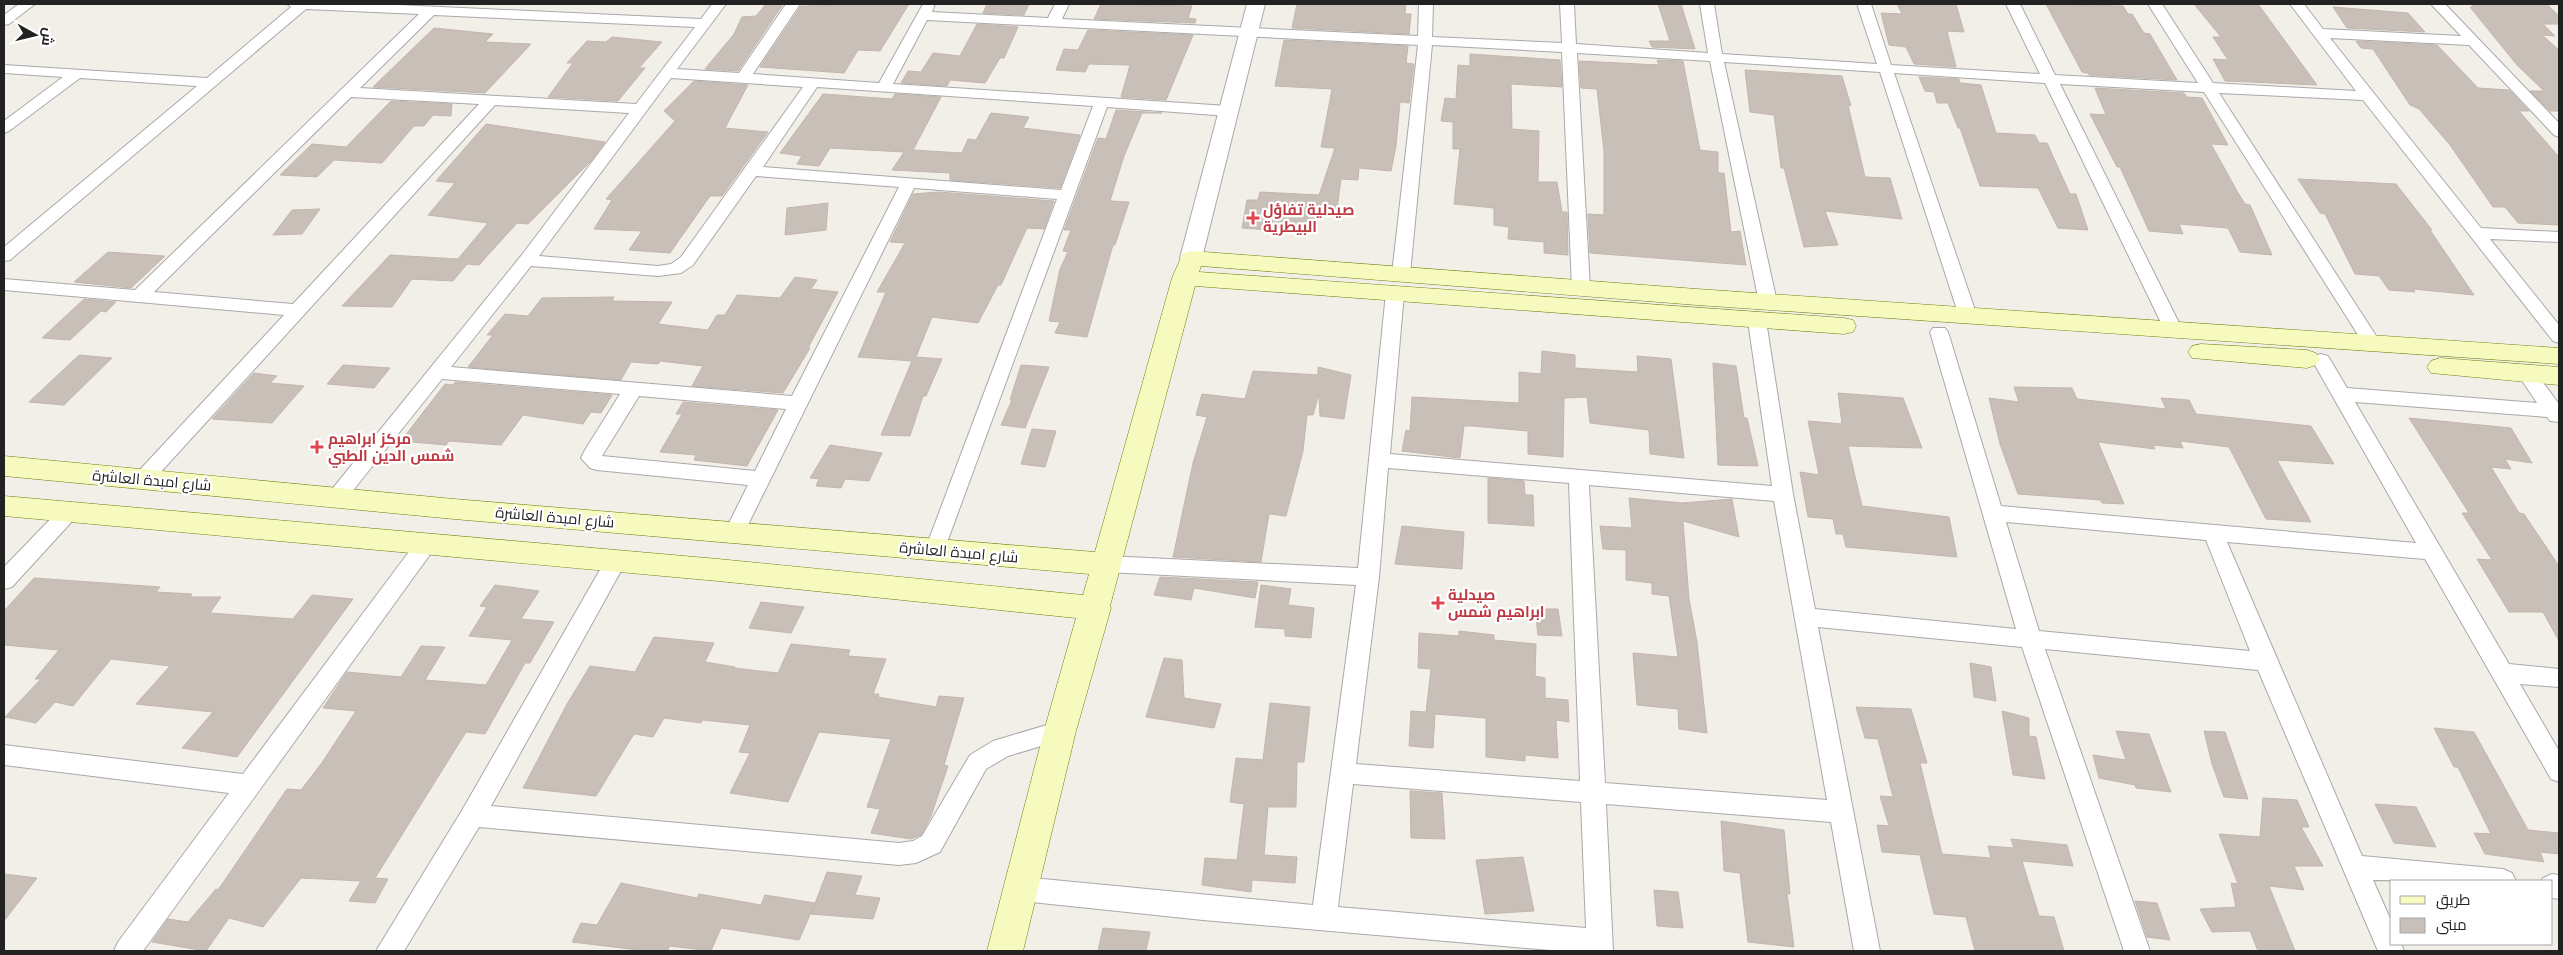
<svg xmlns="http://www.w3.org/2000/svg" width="2563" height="955" font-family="Montserrat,Cairo,sans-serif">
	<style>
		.building { fill: #c7bfb8; stroke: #c4b6ab }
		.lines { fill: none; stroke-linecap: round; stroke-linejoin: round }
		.minor-casing { stroke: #a9a9a9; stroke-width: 2 }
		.tertiary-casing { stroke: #a9a9a9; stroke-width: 2 }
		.secondary-casing { stroke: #707d05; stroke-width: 1 }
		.minor { fill: #fff; fill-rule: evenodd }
		.tertiary { fill: #fff; fill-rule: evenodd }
		.secondary { fill: #f7fabf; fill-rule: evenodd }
		.health-dot { fill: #e0444e; stroke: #fff; stroke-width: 2 }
		.labels { text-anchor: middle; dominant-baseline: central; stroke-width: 4.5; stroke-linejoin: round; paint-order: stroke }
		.health-label { font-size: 15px; font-weight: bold; fill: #be3a42; stroke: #fff; text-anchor: start }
		.street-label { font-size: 15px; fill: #222; stroke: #fff }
	</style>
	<rect width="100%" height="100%" fill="#f2efe9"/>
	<path class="building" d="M766 4H783L738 71 705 69 734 34 742 17 756 16Z
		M810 4 838 6 839 4H909L880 51 858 50 844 73 760 67 801 6H809Z
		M987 4H1029L1024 15 983 13Z
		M1101 4 1192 6 1188 18 1196 19 1195 23 1094 19Z
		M1297 4H1406L1405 14H1411L1409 34 1292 28Z
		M1658 4H1681L1695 49 1652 47 1649 41H1670Z
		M1897 4H1956L1964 32 1947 31 1956 67 1914 64 1906 47 1889 45 1881 13 1902 14Z
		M2046 4 2123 6 2128 14H2132L2144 33 2150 34 2177 80 2089 75 2088 73 2082 72Z
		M2194 4H2258L2317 85 2225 81 2213 59 2228 60 2213 37H2221Z
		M2471 4H2547L2559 16V24H2543L2555 36 2542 35 2559 50V111H2550L2530 91H2544L2517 65 2470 7H2474Z
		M2333 7 2408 13 2425 32 2347 28Z
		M977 24 1018 27 1004 58H1000L985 83 950 80 947 86 901 83 908 71 921 72 933 53 960 56Z
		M434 28 493 34 485 42 531 44 485 93 373 87Z
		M1088 30 1193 35 1166 100 1121 97 1130 65 1089 64 1085 72 1056 70 1064 49 1078 50Z
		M612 37 662 42 639 68H645L618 101 548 97 573 63H567L587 41 606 42Z
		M1284 40 1408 46 1406 63 1414 64 1409 103 1400 102 1396 146 1391 171 1359 168 1358 180 1341 179 1337 209 1319 206 1311 233 1242 228 1247 200H1258L1260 192 1319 195 1335 148 1321 147 1332 89 1275 86Z
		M2356 41 2437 45 2478 88 2509 90 2529 111H2519L2559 157V225L2518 223 2505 207H2493L2450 145 2419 109 2410 105 2373 49 2361 48Z
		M1470 54 1560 60 1562 87 1511 84 1512 129 1539 131 1538 182H1557L1562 212H1567L1568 255 1544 253V242L1508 239 1509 227 1494 225V208L1454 204 1460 149H1453V122L1441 121 1445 98 1456 99 1458 65 1470 66Z
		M1657 60 1683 61 1700 150 1718 152V173H1724L1731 232 1740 231 1746 265 1590 253 1588 214 1604 215V151L1597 89 1581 88 1579 61 1659 65Z
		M1745 70 1842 76 1851 106 1848 105 1865 177 1890 178 1902 219 1825 211 1838 245 1804 247 1784 168H1781L1774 115 1750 112Z
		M1919 77 1959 79 1960 83 1981 85 1996 133 2035 135 2039 143H2047L2070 194H2076L2088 230 2058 228 2038 188 1980 186 1960 128H1958L1948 103H1937L1934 92 1925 91Z
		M694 81 748 85 725 128 768 132 722 196H710L670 253 629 250 642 231 594 229 612 200 606 199 675 121 664 111Z
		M2095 88 2184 93 2187 97 2202 98 2228 145 2211 144 2237 191 2245 204 2250 205 2272 255 2240 252 2228 228 2179 224 2183 234 2149 231 2120 167H2117L2090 114 2106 115Z
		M823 94 892 99 895 94 941 97 913 150 962 153 968 139 976 140 991 113 1029 117 1023 128 1080 135 1060 188 950 180V173L892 170 904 152 830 148 819 166 797 164 802 156 780 153Z
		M391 101 452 104 451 116 433 115 424 126H414L382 163 334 160 317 177 280 175 312 144 346 147Z
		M1116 110 1162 113H1142L1124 156 1110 201 1129 202 1115 245H1113L1087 337 1055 333 1060 322 1049 321 1060 269 1068 252 1063 251 1071 230H1064L1098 138 1106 139Z
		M486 124 605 142 591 161 528 224 517 223 479 265 467 264 453 281 412 279 392 307 342 306 390 255 458 259 488 223 428 215 455 183 436 181Z
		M2298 179 2396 184 2432 230H2430L2474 295 2413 289 2415 292 2389 290 2379 276 2355 274 2325 214 2320 213Z
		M939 192 1054 201 1044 229 1027 228 1001 285H998L978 323 932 317 916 357 942 359 926 396H923L910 436 881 435 912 361 858 357 886 292H877L905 243 890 242 913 194Z
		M828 203 826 230 785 235 787 208Z
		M320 209 302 234 273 235 292 210Z
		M108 252 165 256 131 288 74 282Z
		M795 277 817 280 811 289 838 292 808 348H810L783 393 692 386 703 366 660 361 658 364 631 362 621 380 468 367 493 335H487L505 314 528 316 542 298 614 297 612 301 672 302 658 324 708 330 717 315H725L737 295 780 298Z
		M84 299 116 302 106 312 101 311 70 340 42 338Z
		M1542 351 1575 355V368L1638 372 1637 356 1671 359 1684 458 1650 454 1649 430 1590 423 1587 397 1564 398 1563 457 1528 454V431L1472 426H1464L1460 458 1402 451 1406 430 1410 431 1412 397 1519 403V372L1541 374Z
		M79 355 112 358 64 405 29 402Z
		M1713 363 1736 366 1744 418H1747L1758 466 1718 465Z
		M343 365 390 368 374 388 327 384Z
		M1021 365 1049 367 1025 428 1001 425 1012 400H1010Z
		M1318 367 1351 375 1344 419 1320 416 1319 394 1313 415H1307L1303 451 1286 516 1269 514 1261 562 1173 557 1193 463 1207 417 1196 415 1202 394 1245 399 1253 371 1318 375Z
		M254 373 277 376 270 383 304 386 272 423 212 419Z
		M455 382 612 395 601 413 591 412 583 424 523 415 501 445 449 441 446 445 401 441 445 384 453 385Z
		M2014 387 2072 388 2077 399 2166 409 2161 398 2189 400 2196 414 2311 426 2334 464 2277 460 2311 522 2266 519 2229 447 2180 441 2183 448 2153 445 2155 449 2098 442 2124 504 2102 503 2100 500 2018 494 2000 444 1989 398 2019 402Z
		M1838 393 1903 398 1922 448 1848 446 1862 506 1949 517 1957 557 1846 547 1843 534H1836L1833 519 1808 517 1800 472 1819 475 1808 421 1842 424Z
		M683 402 778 410 747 466 694 460 696 455 660 452 682 414H676Z
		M2409 418 2511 428 2532 463 2505 459 2511 469 2491 467 2519 513 2524 514 2559 566V641L2543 612H2509L2477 559 2492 560 2462 513H2469Z
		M1032 429 1056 431 1045 467 1021 464Z
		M830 445 882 453 869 481 845 479 841 488 816 486 819 479 810 478Z
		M1488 478 1524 481 1525 495H1533L1534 526 1488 523Z
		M1629 498 1682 503 1732 499 1739 537 1683 521 1689 599 1697 642 1707 733 1679 729 1678 709 1637 705 1633 653 1678 657 1669 596 1652 594V583L1626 580V550L1603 549 1600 526 1632 528Z
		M1402 526 1464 532 1462 569 1395 564Z
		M1160 577 1258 582 1255 598 1194 588 1191 600 1154 595Z
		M34 578 160 587 156 592 192 594 190 597H221L210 613 293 619 312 595 353 599 237 757 182 748 213 712 136 704 170 666 111 659 73 706 55 702 36 723 5 717 41 679H35L59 650 4 645V611Z
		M495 585 539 591 521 619 554 622 530 663H525L485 734 466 732 375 878 388 879 375 903 349 901 361 881 301 878 263 927 229 918 206 951 152 942 168 919 188 922 216 889 218 890 287 789 301 790 321 764 356 711 323 708 347 672 401 677 421 646 445 647 425 680 486 685 512 640 469 636 487 607 480 606Z
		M1261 585 1291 589 1288 605 1314 608 1311 638 1285 636V629L1255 627Z
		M761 602 804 607 791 633 749 628Z
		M1535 609H1558L1562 636 1538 635Z
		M1459 631 1494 635V640L1536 644 1535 676 1545 678V698L1568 700 1569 722 1556 720 1558 758 1525 755V761L1486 757V718L1435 714 1433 748 1409 746 1411 711 1426 712 1431 669 1418 668 1419 633 1459 636Z
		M654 637 714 643 705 662 735 667 734 668 778 673 791 644 850 650 848 656 886 659 873 694H879L878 697 936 707 939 696 964 698 944 765 948 766 931 816 921 835 911 839 871 833 880 809 867 807 891 739 819 732 788 802 730 793 750 753 739 752 750 725 702 720 701 723 664 718 653 737 634 734 596 796 523 788 567 704 590 666 635 672Z
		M1164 658 1182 660 1184 698 1221 704 1214 728 1146 717Z
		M1970 663 1991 667 1996 701 1974 697Z
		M1270 703 1310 707 1304 762H1297L1296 807H1268L1264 855 1297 857 1295 883 1252 880 1251 892 1202 885 1205 858 1237 860 1244 804 1230 802 1236 758 1263 760Z
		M1856 707 1911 709 1927 763H1920L1942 854 1991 858 1988 846 2014 848 2011 839 2067 845 2073 866 2022 861 2039 916 2054 917 2064 951H1975L1966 917 1934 914 1920 855 1882 852 1877 825 1889 826 1880 796 1893 797 1878 739 1865 738Z
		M2002 711 2029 718V736L2036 737 2045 779 2013 775Z
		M2434 728 2474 732 2528 830 2559 833V854L2540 852 2544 862 2485 854 2474 833 2491 834 2458 767H2454Z
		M2116 731 2149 734 2171 792 2136 788 2135 785 2099 778 2093 755 2126 760Z
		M2204 731 2225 732 2248 799 2224 797 2212 764Z
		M1410 791 1442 793 1445 839 1411 838Z
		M2263 798 2297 800 2309 827H2301L2323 866H2294L2304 890 2269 886 2295 951H2258L2250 931 2212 932 2200 909 2236 907 2231 883 2238 884 2219 834 2260 837Z
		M2375 804 2416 807 2436 847 2394 843Z
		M1721 821 1784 830 1790 894 1787 893 1794 947 1748 942 1740 873 1724 871Z
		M1523 857 1534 911 1485 914 1476 860Z
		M827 872 862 876 855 895 880 898 873 919 811 914Z
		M4 874 37 878 4 921Z
		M621 883 697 898 699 894 761 905 765 895 815 903 799 940 721 928 711 951 670 946 667 951H637L638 950 572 942 581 923 597 925Z
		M1654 890 1678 892 1683 928 1657 926Z
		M2135 901 2157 903 2170 940 2147 937Z
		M1103 928 1150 932 1146 951H1098Z"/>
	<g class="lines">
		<g class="minor-casing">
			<path id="minor" d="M19 4H35L9 24 4 25V15Z
				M287 4H377L701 19 712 4H726L677 69 739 73 786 4H800L753 74 879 83 923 4H935L932 12 1048 18 1055 4H1069L1062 19 1418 36 1419 4H1433L1432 37 1562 43 1560 4H1574L1576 44 1708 53 1700 4H1714L1722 54 1877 64 1857 4H1871L1891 65 2040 74 2006 4H2020L2055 75 2198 83 2148 4H2162L2213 83 2356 91 2290 4H2304L2323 29 2461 36 2431 4H2445L2559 123V137L2554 135 2469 45 2330 38 2481 228 2559 232V242L2490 239 2559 325V343L2553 341 2363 100 2219 93 2382 345 2379 349H2367L2204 92 2060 84 2183 331 2180 335H2168L2165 331 2045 83 1894 73 1977 316 1974 320H1962L1959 316 1880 72 1724 62 1777 302 1774 306H1762L1759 302 1710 61 1577 53 1590 288 1587 292H1575L1572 288 1562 52 1432 45 1410 274 1407 278H1395L1392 274 1418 45 927 20 893 84 1228 106 1236 111 1228 116 1107 107 942 556 935 558 928 556 925 550 1057 199 914 188 741 539 734 541 727 539 724 533 748 485 597 470 590 468 581 458 585 450 620 394 442 379 343 503 336 506 329 503 326 498 329 493 521 256 629 113 495 105 149 485 142 487 135 485 132 480 135 475 284 315 4 290V279L135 290 419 14 306 9 10 260 4 261V247L197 86 80 78 9 131 4 133V121L63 77 4 73V65L207 78 291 7ZM434 15 695 27 636 104 360 88ZM671 78 803 87 681 257 671 264 658 266 539 256ZM817 87 1093 106 1061 190 763 167ZM351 97 479 104 293 304 154 292ZM756 176 899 187 792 396 451 367 531 266 658 276 681 273 693 265ZM639 396 786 409 755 471 602 456Z
				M1395 287 1401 289 1404 293 1390 454 1772 486 1748 321 1751 317H1763L1766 321 1793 494 1815 609 2016 629 1930 332 1933 328H1945L1948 332 2001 506 2416 543 2312 360 2314 356 2321 354 2328 356 2347 388 2537 403 2517 373 2519 369 2526 367 2533 369 2559 404V422L2550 421 2547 417 2355 402 2509 664 2559 669V687L2520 684 2559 751V782L2551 779 2425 559 2227 542 2362 856 2503 869 2512 873 2516 881 2373 880 2392 923V944H2401L2404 951H2378L2258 670 2045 649 2150 951H2124L2022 647 1818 627 1880 951H1854L1831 822 1606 804 1613 951H1562L1203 920 1022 901 1013 897 1009 889 1013 881 1022 877 1313 905 1356 585 1107 572 1100 570 1096 564 1100 558 1107 556 1358 568 1386 293 1389 289ZM1388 468 1569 483 1580 781 1356 764 1379 577ZM1589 485 1774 501 1827 800 1605 783ZM2006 522 2206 540 2250 651 2039 631ZM1353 784 1581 802 1586 928 1338 907Z
				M69 504 76 507 79 512 76 517 12 587 4 589V567L62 507Z
				M427 535 434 537 437 543 434 549 143 951H114L118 942 229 793 4 765V745L243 774 420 537Z
				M616 552 623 554 627 560 491 806 899 843 913 841 922 836 970 755 993 741 1060 721 1068 724 1072 731 1068 738 1008 756 986 769 940 852 916 863 899 865 479 827 404 951H376L464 807 609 554Z
				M2552 874 2559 875V899L2552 898V881H2541L2543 878Z"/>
		</g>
		<g class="tertiary-casing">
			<path id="tertiary" d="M1247 4H1265L1202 258 1199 263 1191 265 1183 263 1180 258Z"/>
		</g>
		<g class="secondary-casing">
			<path id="secondary" d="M1191 251 1697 289 2559 348V364L1697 305 1201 266 1199 272 1844 318 1853 320 1856 326 1853 332 1844 334 1195 286 1110 606 1111 608 1076 731 1023 951H987L1044 731 1076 618 718 581 4 516V496L718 559 1083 595 1089 574 454 519 4 476V456L454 499 1095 552 1172 278 1183 253Z
				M2201 344 2307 350 2316 353 2320 359 2316 365 2307 368 2192 358 2188 352 2192 346Z
				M2440 358 2559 367V385L2431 373 2427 367 2431 361Z"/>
		</g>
		<use href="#minor" class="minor"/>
		<use href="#tertiary" class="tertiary"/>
		<use href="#secondary" class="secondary"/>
	</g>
	<g class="health-dot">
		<path d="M1250.5 210.5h5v5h5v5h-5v5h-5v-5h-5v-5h5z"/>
		<path d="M314.5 439.5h5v5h5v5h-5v5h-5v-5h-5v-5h5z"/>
		<path d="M1435.5 595.5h5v5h5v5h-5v5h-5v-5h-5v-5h5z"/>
	</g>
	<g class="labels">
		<g class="health-label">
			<text x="1263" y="209">صيدلية تفاؤل<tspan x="1263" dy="17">البيطرية</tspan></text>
			<text x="328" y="438">مركز ابراهيم<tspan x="328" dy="17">شمس الدين الطبي</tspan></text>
			<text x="1448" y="594">صيدلية<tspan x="1448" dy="17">ابراهيم شمس</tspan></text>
		</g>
		<g class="street-label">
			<text transform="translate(152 480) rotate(5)">شارع امبدة العاشرة</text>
			<text transform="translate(555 517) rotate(5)">شارع امبدة العاشرة</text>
			<text transform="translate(959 552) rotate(5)">شارع امبدة العاشرة</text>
		</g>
	</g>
	<rect width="2563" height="955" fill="none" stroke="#222222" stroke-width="10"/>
	<rect x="2390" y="880" width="162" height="65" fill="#ffffff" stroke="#a7a7a7"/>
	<rect x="2400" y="896" width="25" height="8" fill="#f7fabf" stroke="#a7a7a7"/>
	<text x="2436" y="905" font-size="15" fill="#222222">طريق</text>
	<rect x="2400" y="918" width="25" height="15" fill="#c7bfb8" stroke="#a7a7a7"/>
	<text x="2436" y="930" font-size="15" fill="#222222">مبنى</text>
	<g transform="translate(35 35) rotate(98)" stroke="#ffffff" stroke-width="4" paint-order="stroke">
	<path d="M0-4L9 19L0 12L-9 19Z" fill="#222222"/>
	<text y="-8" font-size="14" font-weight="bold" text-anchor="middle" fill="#222222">ش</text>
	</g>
</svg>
